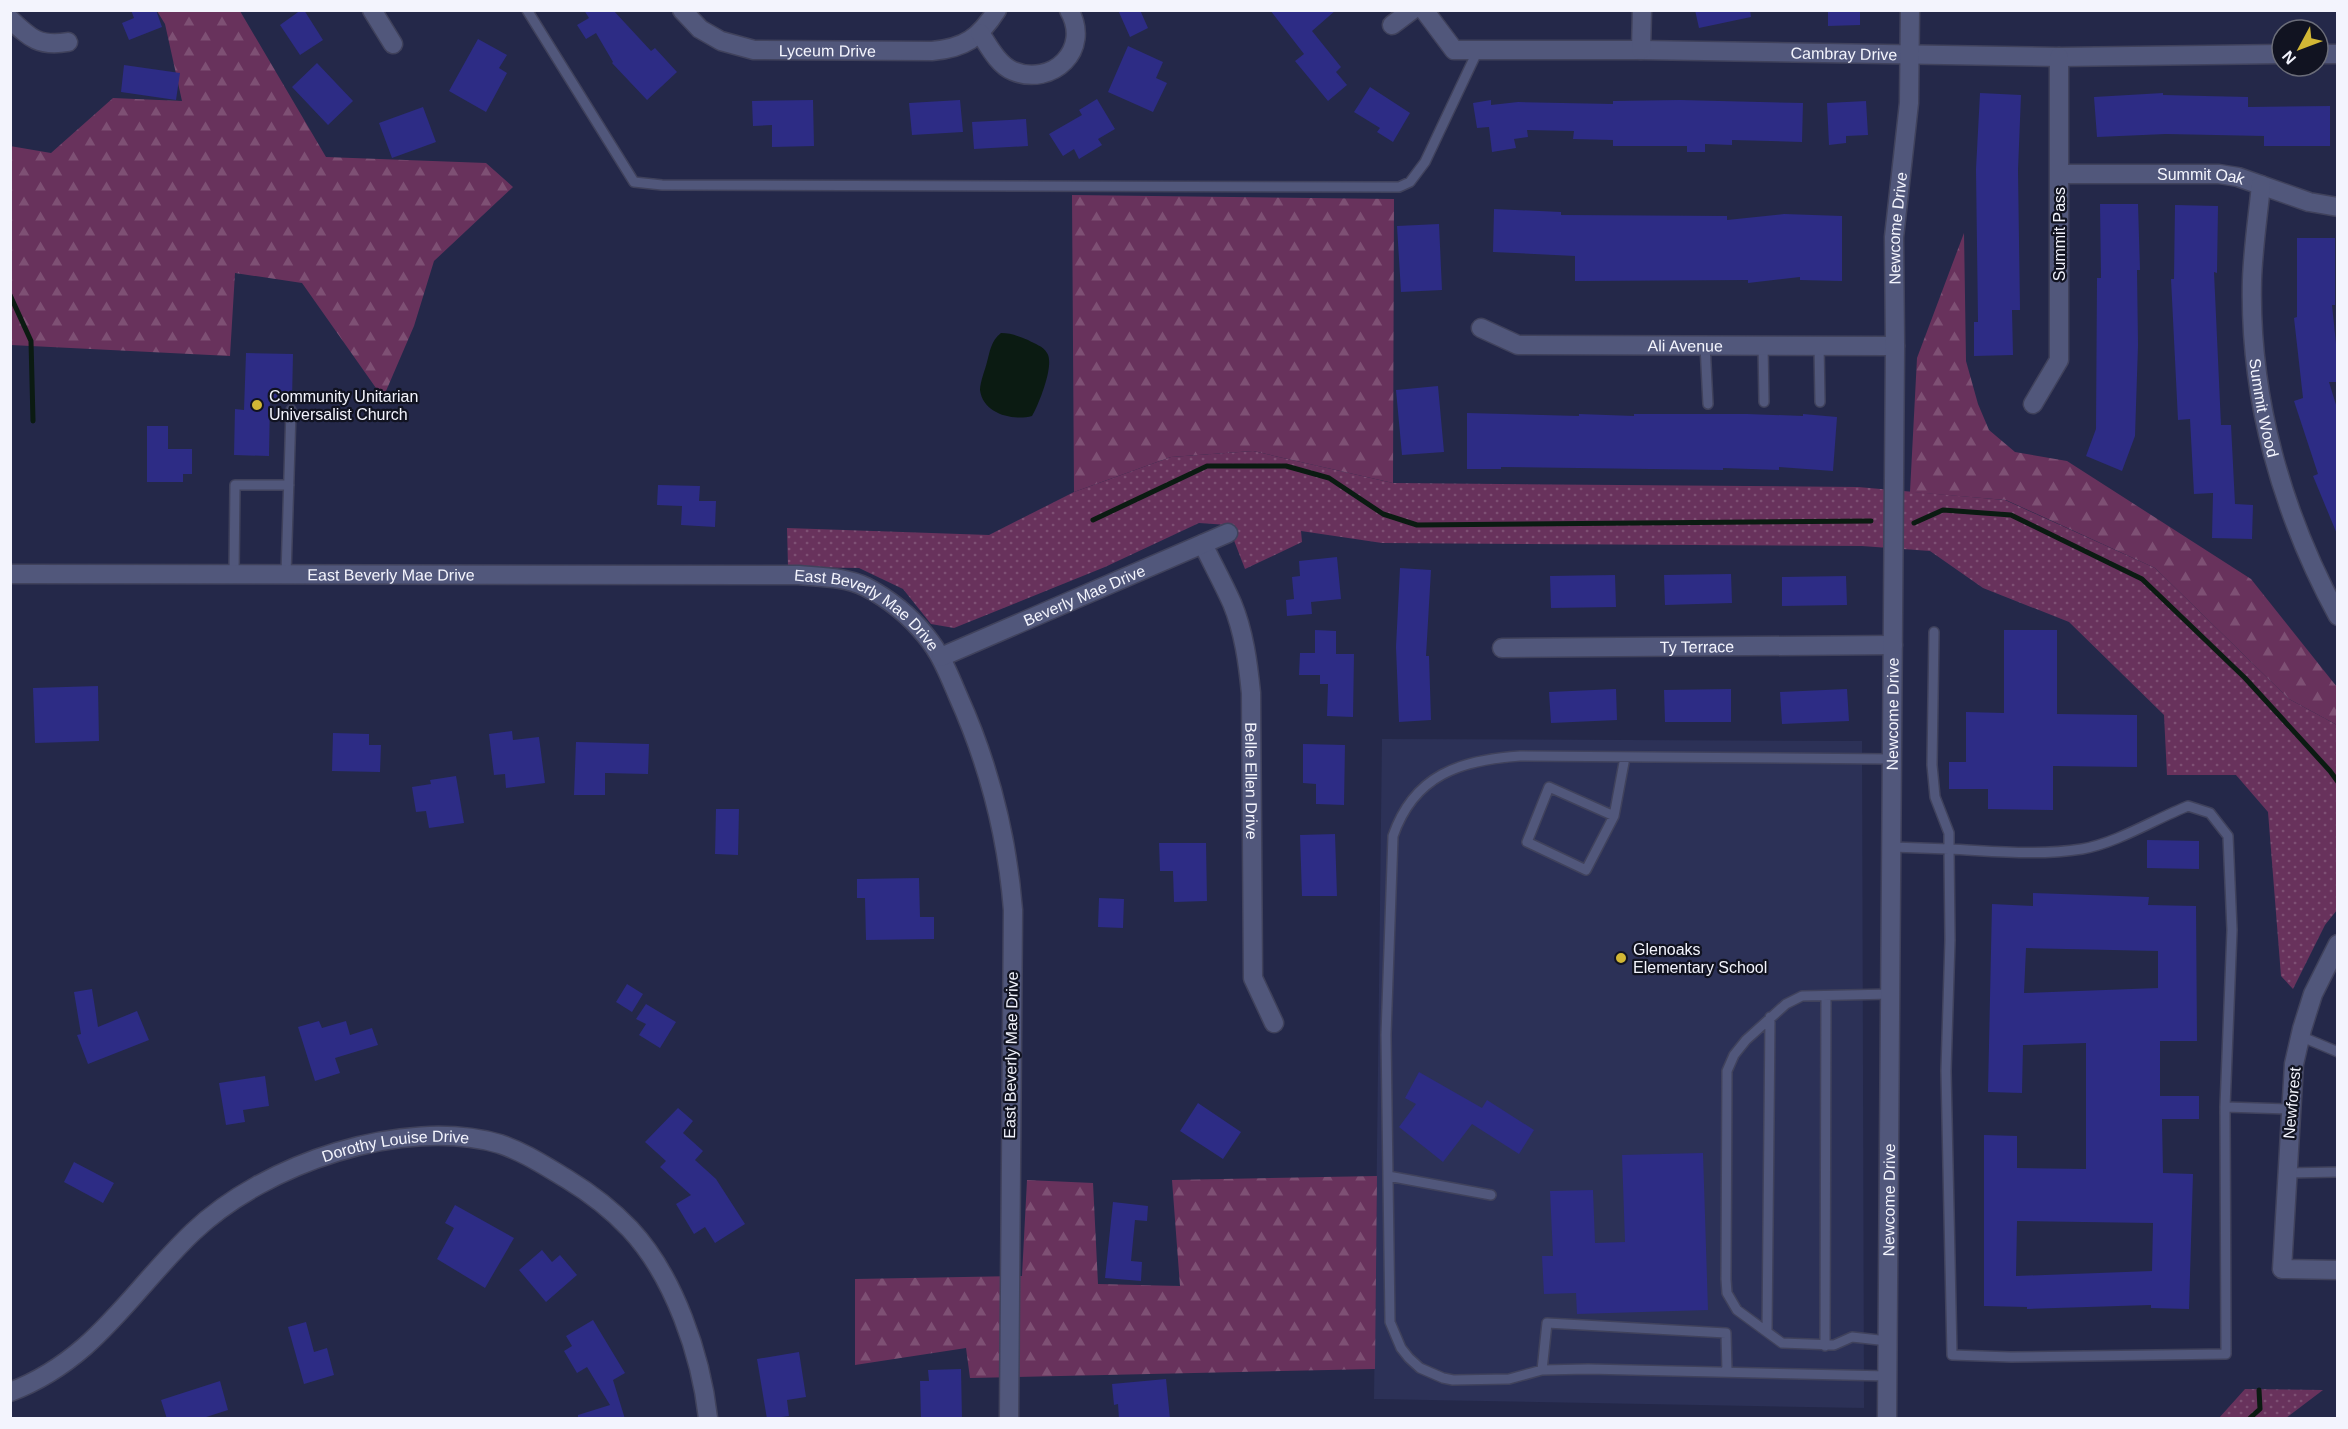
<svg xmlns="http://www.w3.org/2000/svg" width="2348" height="1429" font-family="Helvetica,sans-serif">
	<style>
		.built { fill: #2c3157 }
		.grass { fill: url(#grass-dots) }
		.forest { fill: url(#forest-firs) }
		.water { fill: #0b1b12 }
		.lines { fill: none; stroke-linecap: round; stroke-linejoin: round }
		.stream { stroke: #0b1b12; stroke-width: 5 }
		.building { fill: #2d2c85; fill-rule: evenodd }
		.lane-casing { stroke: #40425c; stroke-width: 12 }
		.street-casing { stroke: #40425c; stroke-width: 21 }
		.lane { stroke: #51577b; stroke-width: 9 }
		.street { stroke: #51577b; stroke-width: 18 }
		.poi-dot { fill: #d2b735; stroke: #111321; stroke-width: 2 }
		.labels { text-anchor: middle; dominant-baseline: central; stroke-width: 4.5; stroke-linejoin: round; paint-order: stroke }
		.street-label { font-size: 16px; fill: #f3f4fd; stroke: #111321 }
		.poi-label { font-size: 16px; fill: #f3f4fd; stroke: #111321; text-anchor: start }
	</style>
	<defs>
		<pattern id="grass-dots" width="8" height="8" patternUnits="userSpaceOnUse" patternTransform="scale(1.5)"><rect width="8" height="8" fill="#68325c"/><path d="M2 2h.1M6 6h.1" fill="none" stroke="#7e5074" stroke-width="1.8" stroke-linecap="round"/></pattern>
		<pattern id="forest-firs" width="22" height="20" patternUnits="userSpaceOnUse" patternTransform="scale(1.5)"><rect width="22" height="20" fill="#68325c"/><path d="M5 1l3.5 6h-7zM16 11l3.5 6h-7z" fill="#7e5074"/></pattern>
	</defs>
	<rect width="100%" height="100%" fill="#242849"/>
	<path class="built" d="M1382 739 1862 741 1864 1408 1374 1399Z"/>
	<path class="grass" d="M1253 451 1393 483 1858 487 2005 500 2155 568 2289 699 2337 725V910L2325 925 2293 989 2281 976 2268 812 2236 775H2167L2164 715 2069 622 1983 588 1930 551 1862 546 1382 543 1301 531 1302 542 1245 569 1228 525 1199 523 1105 567 954 628 931 624 903 589 859 568 788 567 787 528 989 535 1074 492 1171 457Z
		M2245 1389 2323 1390 2286 1418H2219Z"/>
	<path class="forest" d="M157 11H240L326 157 486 163 513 187 434 261 414 326 383 398 302 283 235 273 230 356 11 345 10 146 51 153 113 98 182 101 165 24Z
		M1072 195 1394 199 1393 483 1253 451 1171 457 1074 492Z
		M1964 233 1966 361 1978 404 1989 430 2015 452 2067 461 2251 579 2337 687V725L2289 699 2155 568 2006 500 1910 492 1917 358Z
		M1377 1176 1375 1369 970 1378 966 1348 855 1365V1279L1022 1276 1027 1180 1093 1183 1098 1284 1180 1286 1172 1180Z"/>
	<path class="water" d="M1001 333C1011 333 1018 336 1028 340 1035 344 1043 346 1047 353 1055 364 1039 404 1032 416 1013 421 983 414 980 390 980 382 985 370 987 362 990 351 991 341 1001 333Z"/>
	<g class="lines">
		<path class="stream" d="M10 295 31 341 33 421
			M1093 520 1207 466H1286L1329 478 1383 514 1417 525 1871 521
			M1914 523 1943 510 2011 515 2142 579 2245 678 2330 771 2338 782
			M2250 1418 2260 1409 2259 1390"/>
	</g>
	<path class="building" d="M131 10H156L162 27 129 40 122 23 134 18Z
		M301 10H304L323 40 300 55 280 25Z
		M584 10H613L651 51 655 48 677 72 647 100 612 63 613 62 596 33 586 39 577 25 589 18Z
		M1118 10H1140L1148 28 1130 37Z
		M1270 10H1336L1312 31 1341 67 1336 72 1347 85 1328 101 1295 61 1304 54Z
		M1695 10H1750L1751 17 1699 28Z
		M1828 10H1860V25L1828 26Z
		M478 39 507 55 499 68 507 73 486 112 449 91Z
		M1128 46 1163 62 1156 78 1167 83 1153 112 1108 92Z
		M317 63 353 101 328 125 292 87Z
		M124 65 180 73 176 100 121 92Z
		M1370 87 1410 113 1393 142 1377 132 1380 128 1354 112Z
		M1980 93 2021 95 2018 170 2020 310H2012L2013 355 1974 356V322H1978L1976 169Z
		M2163 93V95L2248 97V107L2330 106V146H2264V136L2166 134 2097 137 2094 97Z
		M1097 99 1115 129 1098 139 1102 145 1079 159 1074 149 1063 156 1049 134 1082 115 1079 110Z
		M813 100 814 146 772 147V125L753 126 752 101Z
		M960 100 963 132 912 135 909 103Z
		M1491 100V105L1518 102 1613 104V101L1680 100 1803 103 1802 142 1732 140V145L1705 144V152H1687V146H1613V140L1573 139 1574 131 1527 130 1528 137 1514 139 1516 148 1492 152 1489 127 1477 128 1473 103Z
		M1866 101 1868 135 1846 136V143L1829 145 1827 103Z
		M423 107 436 142 392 158 379 123Z
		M1026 119 1028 146 974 149 972 122Z
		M2100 204H2138L2140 270H2137L2138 345 2135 436 2122 471 2086 456 2096 429 2097 278H2101Z
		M2175 205 2218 206 2217 273 2214 272 2221 425H2231L2235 504 2253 505 2252 539 2212 538 2213 493 2194 494 2190 419 2178 420 2171 279H2174Z
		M1494 209 1561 212V215L1727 216V220L1784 214 1842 216V281L1800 280V277L1748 283V280L1575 281V256L1493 252Z
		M1439 224 1442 290 1401 292 1397 226Z
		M2297 238H2335V305H2332L2337 353V382H2329L2337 408V534L2313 476 2318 474 2294 401 2303 398 2294 318 2297 317Z
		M246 353 293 354 292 400 270 399 269 456 234 455 235 409 244 410Z
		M1438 386 1444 452 1402 455 1396 390Z
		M1467 413 1579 416V414L1634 416V414H1747L1803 416V414L1837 417 1833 471 1779 467V470L1723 468V470L1501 467V469H1467Z
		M147 426H168V449H192V474H183V482H147Z
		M658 485 700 486 699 501H716L715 527 681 525 682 506 657 505Z
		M1337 557 1341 599 1311 602 1312 614 1287 616 1286 600 1294 599 1292 577 1300 576 1299 561Z
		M1400 568 1431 570 1426 656H1429L1431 720 1399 722 1396 647Z
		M1731 574 1732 603 1665 605 1664 575Z
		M1615 575 1616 607 1551 608 1550 576Z
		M1846 576 1847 605 1782 606V577Z
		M1315 630 1336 631V654H1354L1353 717 1327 716 1328 684H1320V675H1299L1300 653H1315Z
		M2004 630H2057V714L2137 715V767L2053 766V810L1988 809V789H1949V762H1966V712L2004 713Z
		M98 686 99 741 35 743 33 688Z
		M1616 689 1617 720 1551 723 1549 692Z
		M1731 689V722H1665L1664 690Z
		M1847 689 1849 721 1782 724 1780 692Z
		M512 731 513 740 539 737 545 783 506 788 505 774 494 775 489 734Z
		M333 733 369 734V745H381L380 772 332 771Z
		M576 742 649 744 648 774 605 773V795H574Z
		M1303 744 1345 745 1344 805 1316 804V784L1303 783Z
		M456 776 464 823 429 828 426 811 416 812 412 787 431 784 430 780Z
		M716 809H739L738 855 715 854Z
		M1335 834 1337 896H1302L1300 835Z
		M2147 840 2199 841V869L2147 868Z
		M1159 843H1206L1207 901 1174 902 1173 871H1160Z
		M919 878 920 917H934V939L866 940 865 898H857V879Z
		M2033 893 2149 897 2148 905 2196 906 2197 1041H2160V1096H2199V1119H2162L2163 1173 2193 1174 2189 1309 2151 1308V1305L2027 1309V1307L1984 1306V1135L2017 1136V1168L2086 1169V1043L2023 1045 2022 1093 1988 1092 1992 904 2033 906ZM2026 948 2158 951V988L2024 993ZM2017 1221 2153 1223 2152 1271 2016 1276Z
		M1099 898 1124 899 1123 928 1098 927Z
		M627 984 643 994 632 1012 616 1002Z
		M92 989 98 1027 137 1011 149 1040 88 1064 77 1035 81 1034 74 992Z
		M646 1004 676 1022 660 1048 639 1035 646 1024 636 1019Z
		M319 1021 322 1028 346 1021 350 1035 372 1028 378 1045 335 1058 340 1073 315 1081 298 1027Z
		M1419 1072 1482 1108 1487 1100 1534 1130 1519 1154 1472 1124 1443 1162 1399 1127 1416 1104 1405 1098Z
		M265 1076 269 1106 243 1110 245 1122 226 1125 219 1083Z
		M1198 1103 1241 1132 1223 1159 1180 1131Z
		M678 1108 693 1121 683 1133 703 1151 695 1160 716 1179 745 1224 715 1243 705 1227 694 1234 676 1204 691 1195 660 1167 666 1161 645 1142Z
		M1703 1153 1708 1310 1577 1314 1576 1293 1544 1294 1542 1256H1553L1550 1191 1593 1190 1595 1243 1625 1242 1622 1155Z
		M74 1162 114 1183 103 1203 64 1182Z
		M1113 1202 1148 1206 1147 1221 1135 1220 1131 1261 1142 1262 1141 1281 1105 1278Z
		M455 1205 514 1238 485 1288 437 1259 454 1228 445 1223Z
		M542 1250 552 1262 560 1255 577 1275 546 1302 519 1270Z
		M593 1320 625 1373 613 1380 625 1419H578V1415L610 1405 587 1367 577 1373 564 1351 572 1346 566 1336Z
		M306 1322 314 1352 327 1348 334 1375 304 1384 288 1327Z
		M799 1352 806 1397 787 1400 789 1416 767 1419 757 1359Z
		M961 1369 962 1419H921L920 1381H929L928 1370Z
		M1166 1379 1170 1419H1119L1118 1404 1114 1405 1112 1384Z
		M220 1381 228 1410 200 1419H167L161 1400Z"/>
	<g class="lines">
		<g class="lane-casing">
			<path id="lane" d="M527 10 634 182 662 185 1399 187 1410 182 1425 162 1478 50
				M1705 345 1708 404
				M1763 345 1764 402
				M1819 345 1820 402
				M234 575 235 485H289
				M286 575 291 410
				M1934 632 1932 765 1935 797 1949 833V849C1993 851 2038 856 2082 849 2117 843 2155 819 2188 806L2210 813 2228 836 2232 930 2225 1107
				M1614 816 1549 787 1527 842 1586 870 1614 816 1625 757
				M1892 847 1949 849 1950 940 1946 1071 1952 1355 2011 1357 2226 1354 2225 1107 2290 1109
				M2300 1036 2338 1052
				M2287 1173 2338 1172
				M1388 1176 1491 1195
				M1767 1332 1770 1017
				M1888 1341 1852 1337 1834 1345 1782 1343 1737 1310 1727 1293 1726 1279 1727 1071 1734 1055 1746 1040 1786 1004 1802 996 1891 994
				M1825 1346 1826 996
				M1542 1370 1547 1323 1726 1333 1727 1371
				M1888 1376 1588 1369 1542 1370 1509 1379 1453 1380 1443 1378 1420 1368 1409 1358 1401 1348 1390 1322 1386 1035 1393 836C1414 775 1460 760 1520 756L1893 759"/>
		</g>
		<g class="street-casing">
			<g id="street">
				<path d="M372 10 393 44"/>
				<path id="s1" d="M682 10 700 29 721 41 754 50 932 51C965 48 979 38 997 10"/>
				<path id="s2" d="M1424 10 1454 50H1641L2059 57 2282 54"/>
				<path d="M10 19C30 38 39 47 68 42"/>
				<path d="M1392 25 1412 10"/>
				<path d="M980 33C988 45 998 65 1013 71 1052 87 1092 50 1069 10"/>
				<path d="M1641 50 1642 10"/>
				<path d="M2318 54H2338"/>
				<path id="s3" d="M2060 174H2219L2238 177 2309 202 2338 207"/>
				<path id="s4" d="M2261 185C2258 216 2253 248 2252 280 2249 398 2282 513 2338 616"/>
				<path id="s5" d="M1481 328 1518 345 1895 346"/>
				<path d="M2033 404 2059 360V57"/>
				<path id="s6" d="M1203 544C1212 563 1223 583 1232 603 1244 632 1248 663 1251 693L1253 978 1274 1023"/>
				<path id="s7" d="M10 574 799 575C821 577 846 577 866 587 889 599 910 616 926 636 941 654 949 675 958 696 989 765 1007 834 1013 910L1009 1418"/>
				<path id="s8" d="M1502 648 1893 645"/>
				<path id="s9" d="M941 657 1228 533"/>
				<path d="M2338 944 2313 994 2302 1029 2294 1064 2282 1269 2338 1270"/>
				<path id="s10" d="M10 1392C95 1360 131 1291 193 1232 264 1164 403 1116 500 1144 524 1152 545 1166 567 1179 590 1193 611 1209 630 1229 674 1276 701 1355 708 1418"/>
				<path id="s11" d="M1887 1418 1895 346 1894 237 1909 103 1910 10"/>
			</g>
		</g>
		<use href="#lane" class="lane"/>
		<use href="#street" class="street"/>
	</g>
	<g class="poi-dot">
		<circle cx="257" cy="405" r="6"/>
		<circle cx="1621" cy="958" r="6"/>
	</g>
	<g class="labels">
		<g class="street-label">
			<text stroke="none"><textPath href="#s1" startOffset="158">Lyceum Drive</textPath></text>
			<text stroke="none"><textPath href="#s2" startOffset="440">Cambray Drive</textPath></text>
			<text stroke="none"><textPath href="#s3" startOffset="141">Summit Oak</textPath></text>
			<text stroke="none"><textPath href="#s11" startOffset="1190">Newcome Drive</textPath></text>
			<text transform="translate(2059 234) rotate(-90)">Summit Pass</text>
			<text stroke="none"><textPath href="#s5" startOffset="208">Ali Avenue</textPath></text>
			<text stroke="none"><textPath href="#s4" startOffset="224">Summit Wood</textPath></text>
			<text stroke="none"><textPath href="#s7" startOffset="381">East Beverly Mae Drive</textPath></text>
			<text stroke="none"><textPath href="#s9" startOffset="156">Beverly Mae Drive</textPath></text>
			<text stroke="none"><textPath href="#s7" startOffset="868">East Beverly Mae Drive</textPath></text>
			<text stroke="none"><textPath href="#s8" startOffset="195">Ty Terrace</textPath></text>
			<text stroke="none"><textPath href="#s11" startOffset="704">Newcome Drive</textPath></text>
			<text stroke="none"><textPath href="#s6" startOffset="246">Belle Ellen Drive</textPath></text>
			<text transform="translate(1011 1055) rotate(-89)">East Beverly Mae Drive</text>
			<text transform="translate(2292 1103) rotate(-85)">Newforest</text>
			<text stroke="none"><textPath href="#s10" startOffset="471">Dorothy Louise Drive</textPath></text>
			<text stroke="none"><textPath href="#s11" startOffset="218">Newcome Drive</textPath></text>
		</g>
		<g class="poi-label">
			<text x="269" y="396">Community Unitarian<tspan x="269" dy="18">Universalist Church</tspan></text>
			<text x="1633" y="949">Glenoaks<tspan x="1633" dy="18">Elementary School</tspan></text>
		</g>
	</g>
	<rect width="2348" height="1429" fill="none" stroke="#f3f4fd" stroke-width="24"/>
	<g transform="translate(2300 48) rotate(229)"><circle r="28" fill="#111321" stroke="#6b6d79" stroke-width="1.5"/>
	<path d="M0-4.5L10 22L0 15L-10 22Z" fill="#d2b735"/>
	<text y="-9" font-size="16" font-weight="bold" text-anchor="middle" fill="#f3f4fd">N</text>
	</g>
</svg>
